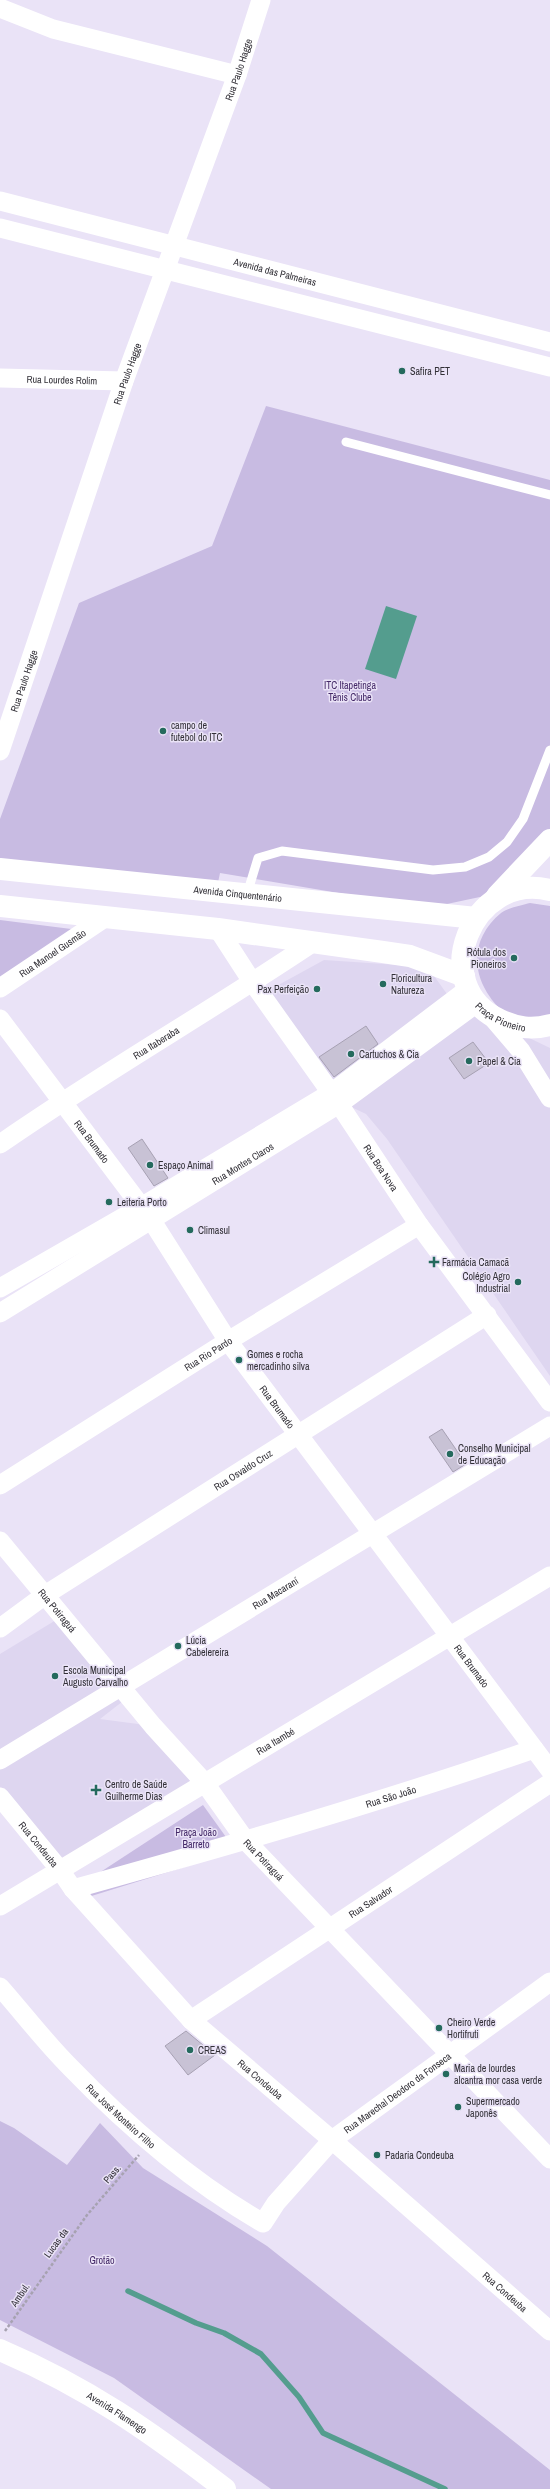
<svg xmlns="http://www.w3.org/2000/svg" width="550" height="2489" font-family="'Archivo Narrow',sans-serif">
	<style>
		.built { fill: #ded6f0 }
		.green { fill: #c8bbe2 }
		.water { fill: #549d8e }
		.lines { fill: none; stroke-linecap: round; stroke-linejoin: round }
		.stream { stroke: #549d8e; stroke-width: 5.5 }
		.building { fill: #c8c2d5; stroke: #a7a1b3 }
		.path { stroke: #a7a2b1; stroke-width: 2.5; stroke-dasharray: 3 2; stroke-linecap: butt }
		.lane { stroke: #fff; stroke-width: 9 }
		.street { stroke: #fff; stroke-width: 19 }
		.secondary { stroke: #fff; stroke-width: 22 }
		.poi-dot { fill: #246a5d; stroke: #eae3f7; stroke-width: 1.5 }
		.labels { text-anchor: middle; dominant-baseline: central; stroke-width: 3; stroke-linejoin: round; paint-order: stroke }
		.street-label { font-size: 10px; fill: #323037; stroke: #eae3f7 }
		.poi-label { font-size: 10px; fill: #323037; stroke: #eae3f7; text-anchor: start }
		.park-label { font-size: 10px; fill: #432867; stroke: #eae3f7 }
	</style>
	<rect width="100%" height="100%" fill="#eae3f7"/>
	<path class="built" d="M324 960 414 966 432 973 452 1001 550 1048V1376L387 1139 366 1114 328 1096 262 994Z
		M56 1620 127 1698 100 1719 153 1726 204 1782 60 1870 0 1797V1654Z"/>
	<path class="green" d="M266 406 550 480V840L494 894 428 908 220 873 215 897 0 872V819L79 603 212 546Z
		M530 903 550 906V1016C540 1016 526 1020 516 1018 507 1017 495 1005 490 997 470 969 473 936 501 913 508 908 522 905 530 903Z
		M0 920 95 932 0 996Z
		M203 1805 236 1851 85 1898 76 1888Z
		M0 2121 14 2128 67 2165 100 2123 143 2168 267 2246 550 2470V2489H271L114 2378 0 2320Z"/>
	<path class="water" d="M386 606 417 616 396 679 365 669Z"/>
	<g class="lines">
		<path class="stream" d="M128 2291 196 2323 224 2333 261 2354 299 2397 323 2433 445 2489"/>
	</g>
	<path class="building" d="M366 1026 378 1044 334 1077 319 1057Z
		M473 1042 489 1063 464 1079 449 1058Z
		M142 1139 168 1178 154 1186 128 1148Z
		M442 1429 466 1464 453 1472 429 1437Z
		M186 2031 215 2055 188 2075 165 2046Z"/>
	<g class="lines">
		<path class="path" d="M5 2331 87 2215 139 2155"/>
		<path class="lane" d="M346 442 550 495
			M247 894 258 858 282 851 433 870 465 867 489 857 507 842 523 819 550 750"/>
		<g class="street">
			<path d="M0 8 53 29 237 75"/>
			<path id="s1" d="M0 201 550 342"/>
			<path d="M0 228 550 367"/>
			<path id="s2" d="M0 378 124 381"/>
			<path id="s3" d="M0 751 124 381 237 75 261 0"/>
			<path id="s4" d="M218 929 253 983 339 1104 419 1225 550 1402"/>
			<path id="s5" d="M0 988 106 917"/>
			<path d="M492 1017 521 1051 550 1098"/>
			<path id="s6" d="M0 1019 152 1221 228 1341 550 1770"/>
			<path id="s7" d="M0 1144C102 1073 209 1012 312 943"/>
			<path d="M0 1288 141 1207 331 1093 468 989"/>
			<path id="s8" d="M0 1313 339 1104 477 1003"/>
			<path id="s9" d="M0 1485 228 1341 419 1225"/>
			<path id="s10" d="M0 1541 153 1726 204 1782 246 1841 550 2159"/>
			<path id="s11" d="M0 1628 45 1595 487 1315"/>
			<path id="s12" d="M0 1760 550 1426"/>
			<path id="s13" d="M0 1797 60 1870 73 1889 191 2020 332 2140 550 2331"/>
			<path id="s14" d="M73 1889C228 1846 382 1802 534 1749"/>
			<path id="s15" d="M0 1906 550 1576"/>
			<path id="s16" d="M0 1987C23 2013 45 2042 70 2067 128 2127 190 2181 263 2223L276 2203 332 2140 550 1982"/>
			<path id="s17" d="M191 2020 550 1783"/>
		</g>
		<g class="secondary">
			<path id="s18" d="M0 869 476 918"/>
			<path id="s19" d="M550 890C471 871 426 986 500 1020 517 1028 532 1030 550 1025"/>
			<path d="M497 896 550 840"/>
			<path d="M0 906 218 929 383 952 410 956 464 976"/>
			<path id="s20" d="M0 2350C87 2387 151 2432 225 2489"/>
		</g>
	</g>
	<g class="poi-dot">
		<circle cx="402" cy="371" r="4"/>
		<circle cx="163" cy="731" r="4"/>
		<circle cx="514" cy="958" r="4"/>
		<circle cx="383" cy="984" r="4"/>
		<circle cx="317" cy="989" r="4"/>
		<circle cx="351" cy="1054" r="4"/>
		<circle cx="469" cy="1061" r="4"/>
		<circle cx="150" cy="1165" r="4"/>
		<circle cx="109" cy="1202" r="4"/>
		<circle cx="190" cy="1230" r="4"/>
		<path d="M432 1256h4v4h4v4h-4v4h-4v-4h-4v-4h4z"/>
		<circle cx="518" cy="1282" r="4"/>
		<circle cx="239" cy="1360" r="4"/>
		<circle cx="450" cy="1454" r="4"/>
		<circle cx="178" cy="1646" r="4"/>
		<circle cx="55" cy="1676" r="4"/>
		<path d="M94 1784h4v4h4v4h-4v4h-4v-4h-4v-4h4z"/>
		<circle cx="439" cy="2028" r="4"/>
		<circle cx="190" cy="2050" r="4"/>
		<circle cx="446" cy="2074" r="4"/>
		<circle cx="458" cy="2107" r="4"/>
		<circle cx="377" cy="2155" r="4"/>
	</g>
	<g class="labels">
		<g class="street-label">
			<text stroke="none"><textPath href="#s3" startOffset="722">Rua Paulo Hagge</textPath></text>
			<text stroke="none"><textPath href="#s1" startOffset="284">Avenida das Palmeiras</textPath></text>
			<text stroke="none"><textPath href="#s3" startOffset="398">Rua Paulo Hagge</textPath></text>
			<text stroke="none"><textPath href="#s2" startOffset="62">Rua Lourdes Rolim</textPath></text>
			<text stroke="none"><textPath href="#s3" startOffset="74">Rua Paulo Hagge</textPath></text>
			<text stroke="none"><textPath href="#s18" startOffset="239">Avenida Cinquentenário</textPath></text>
			<text stroke="none"><textPath href="#s5" startOffset="63">Rua Manoel Gusmão</textPath></text>
			<text stroke="none"><textPath href="#s19" startOffset="203">Praça Pioneiro</textPath></text>
			<text stroke="none"><textPath href="#s7" startOffset="186">Rua Itaberaba</textPath></text>
			<text stroke="none"><textPath href="#s6" startOffset="153">Rua Brumado</textPath></text>
			<text stroke="none"><textPath href="#s8" startOffset="285">Rua Montes Claros</textPath></text>
			<text stroke="none"><textPath href="#s4" startOffset="289">Rua Boa Nova</textPath></text>
			<text stroke="none"><textPath href="#s9" startOffset="246">Rua Rio Pardo</textPath></text>
			<text stroke="none"><textPath href="#s6" startOffset="477">Rua Brumado</textPath></text>
			<text stroke="none"><textPath href="#s11" startOffset="290">Rua Osvaldo Cruz</textPath></text>
			<text stroke="none"><textPath href="#s12" startOffset="322">Rua Macaraní</textPath></text>
			<text stroke="none"><textPath href="#s10" startOffset="90">Rua Potiraguá</textPath></text>
			<text stroke="none"><textPath href="#s6" startOffset="801">Rua Brumado</textPath></text>
			<text stroke="none"><textPath href="#s15" startOffset="321">Rua Itambé</textPath></text>
			<text stroke="none"><textPath href="#s14" startOffset="331">Rua São João</textPath></text>
			<text stroke="none"><textPath href="#s13" startOffset="61">Rua Condeuba</textPath></text>
			<text stroke="none"><textPath href="#s10" startOffset="414">Rua Potiraguá</textPath></text>
			<text stroke="none"><textPath href="#s17" startOffset="215">Rua Salvador</textPath></text>
			<text stroke="none"><textPath href="#s13" startOffset="385">Rua Condeuba</textPath></text>
			<text stroke="none"><textPath href="#s16" startOffset="544">Rua Marechal Deodoro da Fonseca</textPath></text>
			<text stroke="none"><textPath href="#s16" startOffset="177">Rua José Monteiro Filho</textPath></text>
			<text transform="translate(112 2174) rotate(-49)">Pass.</text>
			<text transform="translate(56 2243) rotate(-54)">Lucas da</text>
			<text stroke="none"><textPath href="#s13" startOffset="709">Rua Condeuba</textPath></text>
			<text transform="translate(20 2295) rotate(-56)">Ambul.</text>
			<text stroke="none"><textPath href="#s20" startOffset="133">Avenida Flamengo</textPath></text>
		</g>
		<g class="poi-label">
			<text x="410" y="371">Safira PET</text>
			<text x="171" y="725">campo de<tspan x="171" dy="12">futebol do ITC</tspan></text>
			<text x="506" y="952" text-anchor="end">Rótula dos<tspan x="506" dy="12">Pioneiros</tspan></text>
			<text x="391" y="978">Floricultura<tspan x="391" dy="12">Natureza</tspan></text>
			<text x="309" y="989" text-anchor="end">Pax Perfeição</text>
			<text x="359" y="1054">Cartuchos &amp; Cia</text>
			<text x="477" y="1061">Papel &amp; Cia</text>
			<text x="158" y="1165">Espaço Animal</text>
			<text x="117" y="1202">Leiteria Porto</text>
			<text x="198" y="1230">Climasul</text>
			<text x="442" y="1262">Farmácia Camacã</text>
			<text x="510" y="1276" text-anchor="end">Colégio Agro<tspan x="510" dy="12">Industrial</tspan></text>
			<text x="247" y="1354">Gomes e rocha<tspan x="247" dy="12">mercadinho silva</tspan></text>
			<text x="458" y="1448">Conselho Municipal<tspan x="458" dy="12">de Educação</tspan></text>
			<text x="186" y="1640">Lúcia<tspan x="186" dy="12">Cabelereira</tspan></text>
			<text x="63" y="1670">Escola Municipal<tspan x="63" dy="12">Augusto Carvalho</tspan></text>
			<text x="105" y="1784">Centro de Saúde<tspan x="105" dy="12">Guilherme Dias</tspan></text>
			<text x="447" y="2022">Cheiro Verde<tspan x="447" dy="12">Hortifruti</tspan></text>
			<text x="198" y="2050">CREAS</text>
			<text x="454" y="2068">Maria de lourdes<tspan x="454" dy="12">alcantra mor casa verde</tspan></text>
			<text x="466" y="2101">Supermercado<tspan x="466" dy="12">Japonês</tspan></text>
			<text x="385" y="2155">Padaria Condeuba</text>
		</g>
		<g class="park-label">
			<text x="350" y="685">ITC Itapetinga<tspan x="350" dy="12">Tênis Clube</tspan></text>
			<text x="196" y="1832">Praça João<tspan x="196" dy="12">Barreto</tspan></text>
			<text x="102" y="2260">Grotão</text>
		</g>
	</g>
</svg>
